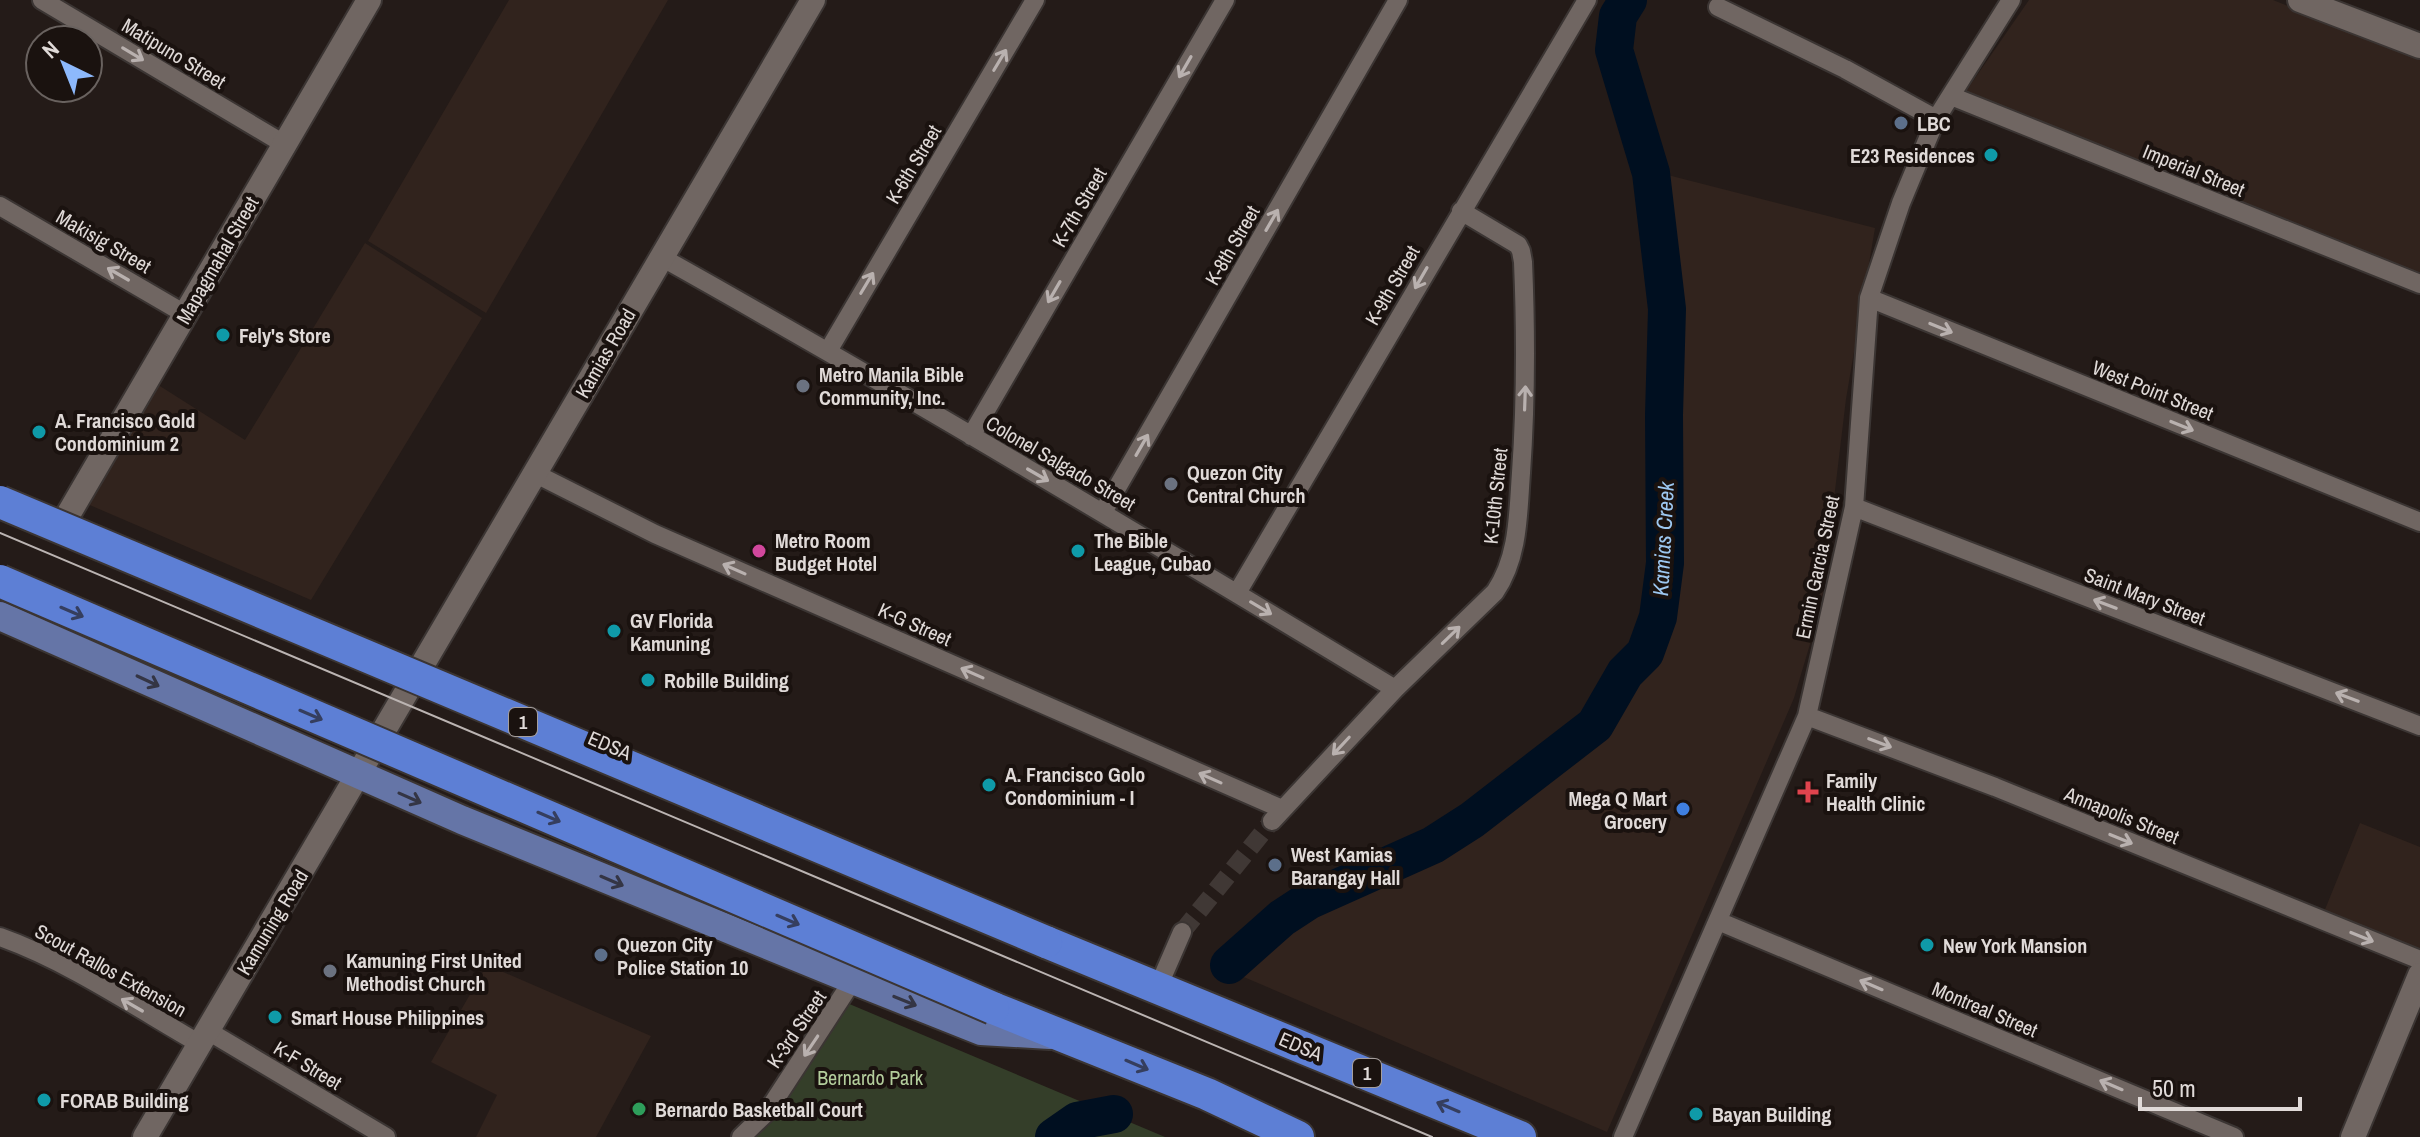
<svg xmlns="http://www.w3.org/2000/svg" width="2420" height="1137" font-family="'Archivo Narrow',sans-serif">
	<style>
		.built { fill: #31231d }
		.green { fill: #343e29 }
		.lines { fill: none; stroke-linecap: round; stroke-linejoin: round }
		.river { stroke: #000f20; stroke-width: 38 }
		.street-tunnel { stroke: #403835; stroke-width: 18; stroke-dasharray: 18 9; stroke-linecap: butt }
		.street-casing { stroke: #3b3533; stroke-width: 22 }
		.secondary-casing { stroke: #3b3533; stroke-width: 28 }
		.primary-casing { stroke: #3b3533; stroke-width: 32 }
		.highway-casing { stroke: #3b3533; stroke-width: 36 }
		.street { stroke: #706662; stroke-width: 18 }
		.secondary { stroke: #706662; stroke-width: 24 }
		.primary { stroke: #6575a7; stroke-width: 28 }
		.highway { stroke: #5d7fd5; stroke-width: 32 }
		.tram { stroke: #bbb4b2; stroke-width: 2 }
		.highway-bridge-casing { stroke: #3b3533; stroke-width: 36; stroke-linecap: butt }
		.highway-bridge { stroke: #5d7fd5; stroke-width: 32 }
		.oneway { stroke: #b9b1af }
		.oneway2 { stroke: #353e5e }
		.oneway3 { stroke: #343544 }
		.service-dot { fill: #5c6f8a; stroke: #1a120f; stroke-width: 3 }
		.culture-dot { fill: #0f9aa8; stroke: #1a120f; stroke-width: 3 }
		.worship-dot { fill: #6b7280; stroke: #1a120f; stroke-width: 3 }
		.hotel-dot { fill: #d1479c; stroke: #1a120f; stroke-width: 3 }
		.health-dot { fill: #e0444e; stroke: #1a120f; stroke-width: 3 }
		.shop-dot { fill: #3f7fe0; stroke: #1a120f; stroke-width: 3 }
		.leisure-dot { fill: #2e9e5b; stroke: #1a120f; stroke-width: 3 }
		.labels { text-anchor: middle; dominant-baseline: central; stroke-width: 8; stroke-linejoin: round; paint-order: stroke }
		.shield { fill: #1a120f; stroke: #a59e9c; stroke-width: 2 }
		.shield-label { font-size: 18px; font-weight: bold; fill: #e0dad8 }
		.street-label { font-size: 20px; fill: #e0dad8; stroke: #1a120f }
		.poi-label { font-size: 20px; font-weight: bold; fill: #e0dad8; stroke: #1a120f; text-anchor: start }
		.park-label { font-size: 20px; fill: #b3cd9c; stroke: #1a120f }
		.water-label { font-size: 22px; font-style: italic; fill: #9dc7f0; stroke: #1a120f }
	</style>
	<rect width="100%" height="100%" fill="#241b18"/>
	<path class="built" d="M509 0H668L486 313 368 241Z
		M2029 0H2273L2420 59V276L1964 94Z
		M1656 172 1875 228 1846 399 1821 607 1794 698 1607 1132 1239 975 1261 941 1281 925 1445 844 1596 738 1647 658 1671 567 1676 385 1665 216Z
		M365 243 482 318 311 600 85 503 152 381 245 440Z
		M2360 823 2420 847V950L2324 912Z
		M487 965 651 1036 596 1137H476L497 1095 431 1062Z"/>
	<path class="green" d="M847 1003 1165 1137H756Z"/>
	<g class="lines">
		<path class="river" d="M1229 965 1282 918 1308 901 1433 845 1472 820 1595 725 1625 673 1645 653 1658 617 1665 563 1664 415 1667 309 1651 173 1614 50 1618 16 1628 0
			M1054 1137 1077 1121 1114 1114"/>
		<path class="street-tunnel" d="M1182 932 1272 821"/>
		<g class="street-casing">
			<path id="street" d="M42 0 284 144
				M1718 7 1845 69 1936 119
				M1951 96 2420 284
				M0 206 185 314
				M661 257C909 396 1152 542 1395 689
				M1869 298 2420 522
				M828 351 1035 0
				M971 436 1225 0
				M534 473 655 534 1282 809
				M1854 507 2420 726
				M1103 512 1398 0
				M1237 593 1587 0
				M1807 716 1995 787 2420 960
				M1272 821 1395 689 1495 592C1519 557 1518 513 1521 473 1526 402 1526 333 1523 262L1521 251 1518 245 1461 211
				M1718 921 2234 1137
				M0 937C68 961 137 1008 200 1044
				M1162 978 1182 932
				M208 1031 386 1137
				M741 1137 767 1112 853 980
				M1623 1137 1807 716 1854 507 1869 298 1901 203 1936 119 2011 0"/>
		</g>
		<g class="secondary-casing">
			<path id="secondary" d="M2300 0 2420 46
				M65 520 369 0
				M145 1137 813 0
				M2353 1137 2420 975"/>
		</g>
		<g class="primary-casing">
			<path id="primary" d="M0 616 462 820 853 980 981 1031 1050 1035"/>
		</g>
		<g class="highway-casing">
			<path id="highway" d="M1046 942 1520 1137
				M993 1008 1207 1094 1298 1137"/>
		</g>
		<use href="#street" class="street"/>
		<use href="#secondary" class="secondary"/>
		<use href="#primary" class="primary"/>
		<use href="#highway" class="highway"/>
		<path class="tram" d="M0 533 1432 1137"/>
		<g class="highway-bridge-casing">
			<path id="highway-bridge" d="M0 502 1046 942
				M0 581 993 1008"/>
		</g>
		<use href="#highway-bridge" class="highway-bridge"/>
	</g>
	<defs><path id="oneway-shaft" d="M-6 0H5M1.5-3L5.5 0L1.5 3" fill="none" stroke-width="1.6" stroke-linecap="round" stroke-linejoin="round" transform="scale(2)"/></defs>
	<g class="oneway">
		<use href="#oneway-shaft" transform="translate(133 54) rotate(31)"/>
		<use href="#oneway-shaft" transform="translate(1000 60) rotate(-59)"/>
		<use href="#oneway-shaft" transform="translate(1185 67) rotate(120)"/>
		<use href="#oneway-shaft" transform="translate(1272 220) rotate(-60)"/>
		<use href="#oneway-shaft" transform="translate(118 274) rotate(-150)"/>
		<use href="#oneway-shaft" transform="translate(1421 278) rotate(120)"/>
		<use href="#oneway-shaft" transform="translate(867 283) rotate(-59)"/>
		<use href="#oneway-shaft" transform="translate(1054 292) rotate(120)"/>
		<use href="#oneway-shaft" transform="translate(1941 328) rotate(22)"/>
		<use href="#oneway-shaft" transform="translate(1525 398) rotate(-88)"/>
		<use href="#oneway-shaft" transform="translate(2182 426) rotate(22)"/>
		<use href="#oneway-shaft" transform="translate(1142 445) rotate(-60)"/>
		<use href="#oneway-shaft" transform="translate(1038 475) rotate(30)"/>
		<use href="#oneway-shaft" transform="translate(734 569) rotate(-156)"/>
		<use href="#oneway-shaft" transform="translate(2105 604) rotate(-159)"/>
		<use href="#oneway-shaft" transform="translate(1261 608) rotate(31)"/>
		<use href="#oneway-shaft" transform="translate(1451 635) rotate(-44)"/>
		<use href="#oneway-shaft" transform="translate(972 673) rotate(-156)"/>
		<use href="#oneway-shaft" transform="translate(2347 697) rotate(-159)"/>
		<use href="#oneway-shaft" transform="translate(1880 743) rotate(21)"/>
		<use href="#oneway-shaft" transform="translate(1341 746) rotate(133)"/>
		<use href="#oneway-shaft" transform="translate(1210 778) rotate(-156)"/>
		<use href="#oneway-shaft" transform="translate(2121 839) rotate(22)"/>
		<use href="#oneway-shaft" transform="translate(2362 937) rotate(22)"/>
		<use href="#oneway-shaft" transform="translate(1871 985) rotate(-157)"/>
		<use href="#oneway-shaft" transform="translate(132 1005) rotate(-150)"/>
		<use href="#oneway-shaft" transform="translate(811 1046) rotate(124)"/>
		<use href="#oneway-shaft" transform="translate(2111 1085) rotate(-157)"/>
	</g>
	<g class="oneway2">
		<use href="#oneway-shaft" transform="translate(72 612) rotate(23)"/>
		<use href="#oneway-shaft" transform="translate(311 715) rotate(23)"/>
		<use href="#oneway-shaft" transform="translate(549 817) rotate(23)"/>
		<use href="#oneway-shaft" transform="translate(788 920) rotate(23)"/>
		<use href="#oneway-shaft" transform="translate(1137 1065) rotate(23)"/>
		<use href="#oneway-shaft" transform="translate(1448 1107) rotate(-157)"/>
	</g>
	<g class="oneway3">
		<use href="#oneway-shaft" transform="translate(148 681) rotate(25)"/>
		<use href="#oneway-shaft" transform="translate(410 798) rotate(24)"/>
		<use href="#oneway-shaft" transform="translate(612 881) rotate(23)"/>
		<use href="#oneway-shaft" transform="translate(905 1001) rotate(22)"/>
	</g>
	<g class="service-dot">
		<circle cx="1901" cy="123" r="8"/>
		<circle cx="1275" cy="865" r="8"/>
		<circle cx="601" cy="955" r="8"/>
	</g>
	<g class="culture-dot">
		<circle cx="1991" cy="155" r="8"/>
		<circle cx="223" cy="335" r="8"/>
		<circle cx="39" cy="432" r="8"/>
		<circle cx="1078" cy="551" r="8"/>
		<circle cx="614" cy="631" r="8"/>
		<circle cx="648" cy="680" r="8"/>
		<circle cx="989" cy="785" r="8"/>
		<circle cx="1927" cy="945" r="8"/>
		<circle cx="275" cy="1017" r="8"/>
		<circle cx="44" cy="1100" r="8"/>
		<circle cx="1696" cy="1114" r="8"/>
	</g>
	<g class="worship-dot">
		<circle cx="803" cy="386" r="8"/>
		<circle cx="1171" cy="484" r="8"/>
		<circle cx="330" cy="971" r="8"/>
	</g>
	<circle class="hotel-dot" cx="759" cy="551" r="8"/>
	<path class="health-dot" d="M1804 780h8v8h8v8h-8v8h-8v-8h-8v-8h8z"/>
	<circle class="shop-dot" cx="1683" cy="809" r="8"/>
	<circle class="leisure-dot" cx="639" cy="1109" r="8"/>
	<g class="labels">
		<g class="shield">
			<rect x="509" y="708" width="28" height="28" rx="6"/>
			<rect x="1353" y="1059" width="28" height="28" rx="6"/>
		</g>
		<g class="shield-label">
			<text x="523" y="722">1</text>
			<text x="1367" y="1073">1</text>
		</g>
		<g class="street-label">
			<text transform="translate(174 53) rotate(31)">Matipuno Street</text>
			<text transform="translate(913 164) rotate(-59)">K-6th Street</text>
			<text transform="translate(2194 170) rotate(22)">Imperial Street</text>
			<text transform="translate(1079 207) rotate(-60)">K-7th Street</text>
			<text transform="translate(104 241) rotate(30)">Makisig Street</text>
			<text transform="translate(1232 245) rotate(-60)">K-8th Street</text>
			<text transform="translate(217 260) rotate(-60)">Mapagmahal Street</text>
			<text transform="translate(1392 285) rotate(-60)">K-9th Street</text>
			<text transform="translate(605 353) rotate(-60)">Kamias Road</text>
			<text transform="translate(2153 390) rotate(22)">West Point Street</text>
			<text transform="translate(1061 463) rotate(30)">Colonel Salgado Street</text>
			<text transform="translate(1495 496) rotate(-84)">K-10th Street</text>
			<text transform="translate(1817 567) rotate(-78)">Ermin Garcia Street</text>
			<text transform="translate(2145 596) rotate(21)">Saint Mary Street</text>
			<text transform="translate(915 624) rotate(24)">K-G Street</text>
			<text transform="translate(610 745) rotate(23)">EDSA</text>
			<text transform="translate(2122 815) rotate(22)">Annapolis Street</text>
			<text transform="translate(272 922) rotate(-59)">Kamuning Road</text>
			<text transform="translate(111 970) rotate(29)">Scout Rallos Extension</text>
			<text transform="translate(1985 1009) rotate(23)">Montreal Street</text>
			<text transform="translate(796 1029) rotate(-56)">K-3rd Street</text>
			<text transform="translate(1301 1046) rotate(23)">EDSA</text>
			<text transform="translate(308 1065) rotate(31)">K-F Street</text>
		</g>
		<g class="poi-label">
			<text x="1917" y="123">LBC</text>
			<text x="1975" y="155" text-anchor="end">E23 Residences</text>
			<text x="239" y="335">Fely's Store</text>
			<text x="819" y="374">Metro Manila Bible<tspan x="819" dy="23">Community, Inc.</tspan></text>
			<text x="55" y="420">A. Francisco Gold<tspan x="55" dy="23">Condominium 2</tspan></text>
			<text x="1187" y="472">Quezon City<tspan x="1187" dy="23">Central Church</tspan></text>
			<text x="775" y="540">Metro Room<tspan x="775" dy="23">Budget Hotel</tspan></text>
			<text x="1094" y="540">The Bible<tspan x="1094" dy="23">League, Cubao</tspan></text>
			<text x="630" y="620">GV Florida<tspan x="630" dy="23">Kamuning</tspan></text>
			<text x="664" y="680">Robille Building</text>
			<text x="1005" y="774">A. Francisco Golo<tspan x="1005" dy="23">Condominium - I</tspan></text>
			<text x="1826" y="780">Family<tspan x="1826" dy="23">Health Clinic</tspan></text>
			<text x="1667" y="798" text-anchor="end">Mega Q Mart<tspan x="1667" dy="23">Grocery</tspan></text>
			<text x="1291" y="854">West Kamias<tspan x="1291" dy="23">Barangay Hall</tspan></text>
			<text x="617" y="944">Quezon City<tspan x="617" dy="23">Police Station 10</tspan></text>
			<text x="1943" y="945">New York Mansion</text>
			<text x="346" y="960">Kamuning First United<tspan x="346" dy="23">Methodist Church</tspan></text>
			<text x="291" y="1017">Smart House Philippines</text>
			<text x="60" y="1100">FORAB Building</text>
			<text x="655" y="1109">Bernardo Basketball Court</text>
			<text x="1712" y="1114">Bayan Building</text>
		</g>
		<g class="park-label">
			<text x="870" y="1077">Bernardo Park</text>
		</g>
		<g class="water-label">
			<text transform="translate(1663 539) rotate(-87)">Kamias Creek</text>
		</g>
	</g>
	<g transform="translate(64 64) rotate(317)"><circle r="38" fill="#1a120f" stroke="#69625f" stroke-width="2"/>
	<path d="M0-6L14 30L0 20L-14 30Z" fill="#8db9fc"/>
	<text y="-12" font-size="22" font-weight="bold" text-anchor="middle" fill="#e0dad8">N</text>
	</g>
	<path d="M2140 1097v12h160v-12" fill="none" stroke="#e0dad8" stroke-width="4"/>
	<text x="2152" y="1097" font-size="24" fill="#e0dad8" stroke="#1a120f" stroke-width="6" paint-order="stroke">50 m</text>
</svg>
